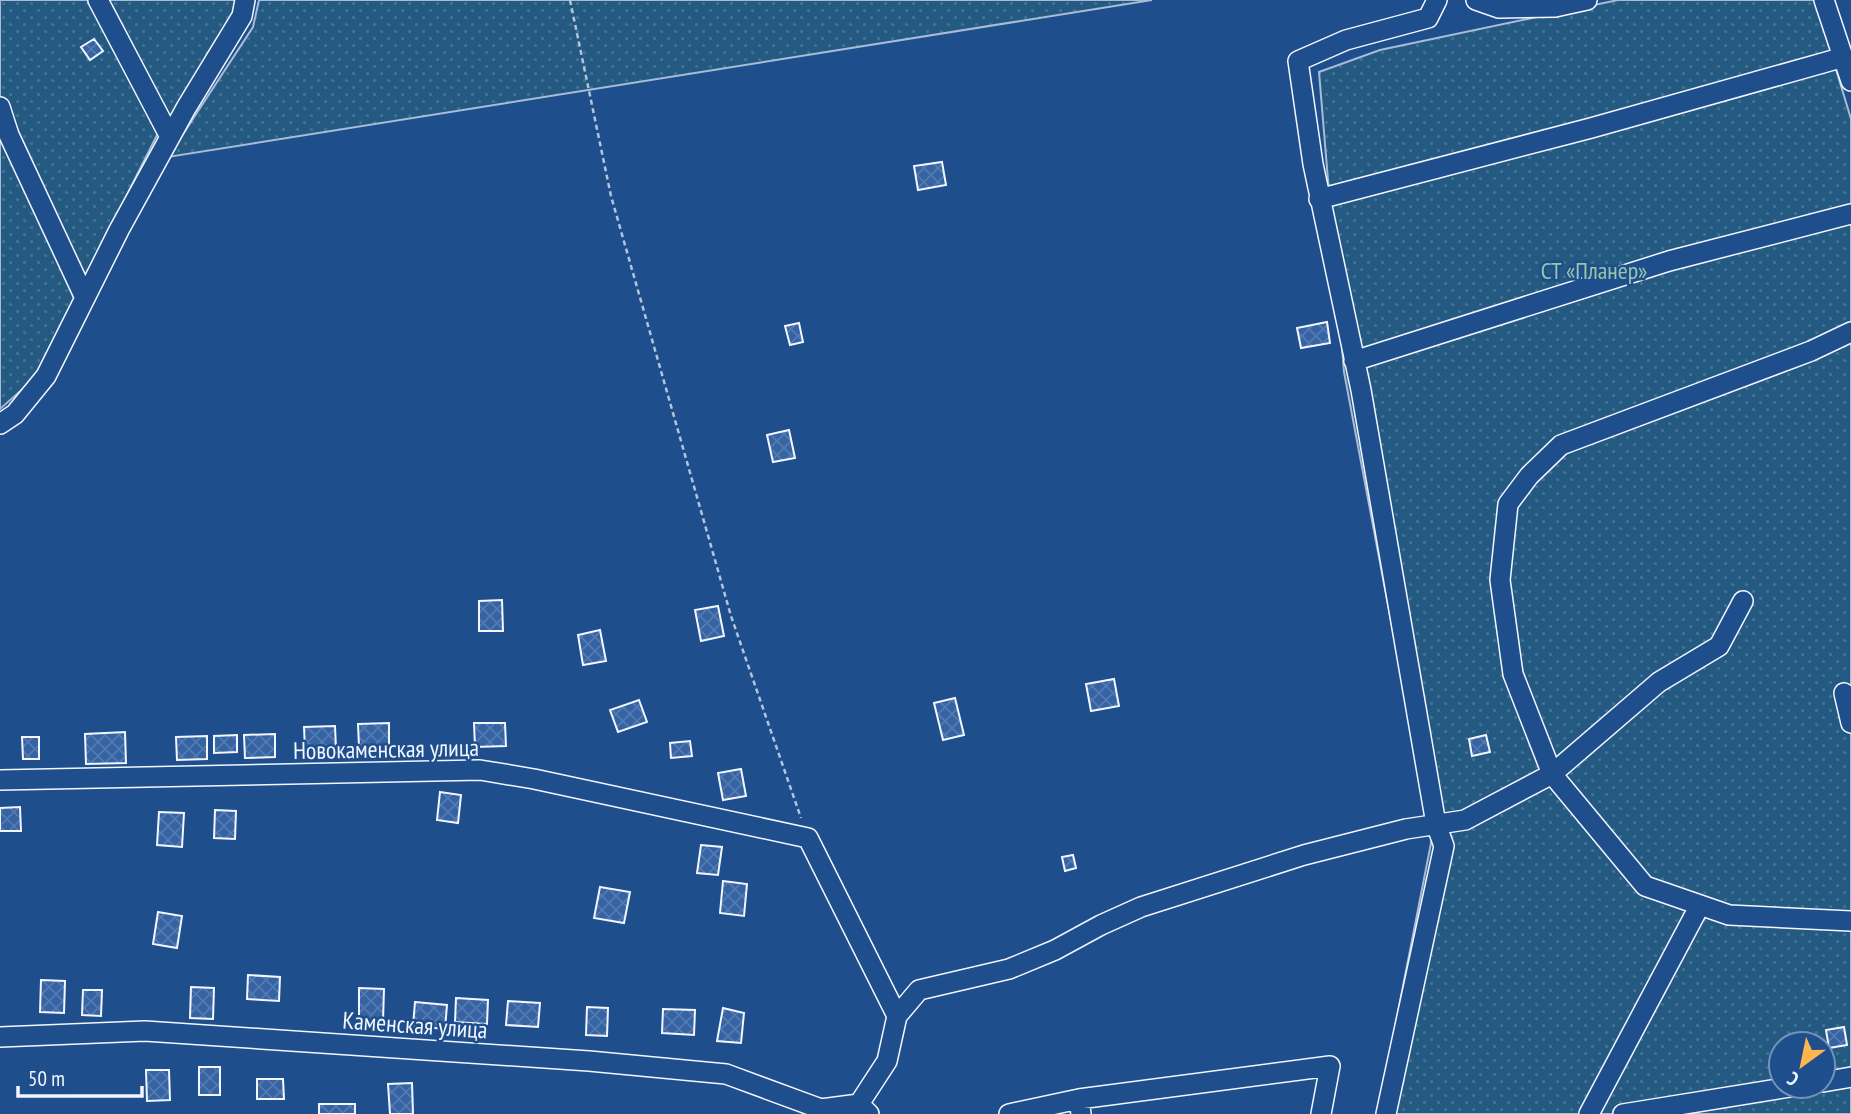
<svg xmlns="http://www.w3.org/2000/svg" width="1851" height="1114" font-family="'PT Sans Narrow',sans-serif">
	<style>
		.garden { fill: url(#garden-dots); stroke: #a8bbd7; stroke-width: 2; fill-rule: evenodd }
		.building { fill: url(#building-cross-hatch); stroke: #f2f6ff; stroke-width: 2 }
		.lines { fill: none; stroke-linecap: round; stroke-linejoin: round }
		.minor-casing { stroke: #f2f6ff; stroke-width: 22 }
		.path { stroke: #b3c4dc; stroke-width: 2.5; stroke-dasharray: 5 3.5; stroke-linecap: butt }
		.minor { stroke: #1f4e8c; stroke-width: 19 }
		.labels { text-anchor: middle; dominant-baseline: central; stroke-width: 5; stroke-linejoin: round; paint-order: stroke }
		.park-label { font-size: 24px; fill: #97c8a6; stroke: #1f4e8c }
		.street-label { font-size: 24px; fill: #f2f6ff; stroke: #1f4e8c }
	</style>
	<defs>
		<pattern id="garden-dots" width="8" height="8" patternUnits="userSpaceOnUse" patternTransform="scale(1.75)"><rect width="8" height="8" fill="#245a82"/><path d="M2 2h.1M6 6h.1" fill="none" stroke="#447295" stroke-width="1.8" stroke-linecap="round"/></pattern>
		<pattern id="building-cross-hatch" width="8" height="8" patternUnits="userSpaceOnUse" patternTransform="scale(1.75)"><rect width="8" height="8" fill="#3563a3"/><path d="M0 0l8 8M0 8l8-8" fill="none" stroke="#537ab1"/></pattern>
	</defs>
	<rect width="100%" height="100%" fill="#1f4e8c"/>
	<path class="garden" d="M0 0H238L213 58 158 133 35 378 0 409Z
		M259 0H1152L168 157 253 27Z
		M1618 0H1815L1851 119V1114H1378L1432 838 1344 372 1319 72 1380 50ZM1781 1044H1823V1086H1781Z"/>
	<path class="building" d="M94 39 103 51 90 60 81 47Z
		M942 162 946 185 918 190 914 166Z
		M1327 322 1330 343 1301 348 1297 328Z
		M799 323 803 342 790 345 785 326Z
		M789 430 795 458 773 462 767 435Z
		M502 600 503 631H479V601Z
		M718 606 724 636 701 641 695 610Z
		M600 630 606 661 583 665 578 635Z
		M1114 679 1119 706 1091 711 1086 684Z
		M955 698 964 735 943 740 934 703Z
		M639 700 647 722 618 732 610 710Z
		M389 723V746L359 747 358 724Z
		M474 723H505L506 746 475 747Z
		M335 726 336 749 305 750 304 727Z
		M125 732 126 763 86 764 85 734Z
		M275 734V757L245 758 244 735Z
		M237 735V752L214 753V736Z
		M1486 735 1490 752 1472 756 1469 739Z
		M207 736V759L177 760 176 737Z
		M22 737H39V759H23Z
		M690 741 692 756 671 758 670 743Z
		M741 769 746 796 723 800 718 773Z
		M440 792 461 795 458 823 437 820Z
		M20 807 21 831H0V808Z
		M215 810 236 811 235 839 214 838Z
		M159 812 184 813 182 847 157 845Z
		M701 845 722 847 718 875 697 873Z
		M1073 855 1076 868 1065 871 1062 857Z
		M723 881 747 884 744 916 720 913Z
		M600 887 630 892 624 923 594 918Z
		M158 912 182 916 177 948 153 944Z
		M248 975 280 977 279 1001 247 999Z
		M41 980 65 981 64 1013 40 1012Z
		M191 987 214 988 213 1019 190 1018Z
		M359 988 384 989 383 1021H359Z
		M83 990H102L101 1016 82 1015Z
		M456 998 488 1000 487 1024 455 1022Z
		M508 1001 540 1003 538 1027 506 1025Z
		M415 1002 447 1005 445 1029 413 1026Z
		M587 1007 608 1008 607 1036 586 1035Z
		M723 1008 744 1013 741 1043 717 1041Z
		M663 1009 695 1010 694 1035 662 1033Z
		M1844 1027 1847 1045 1829 1048 1826 1030Z
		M199 1067H220V1095H199Z
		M146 1070H169L170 1100 147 1101Z
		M257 1079H283L284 1099H257Z
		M412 1083 413 1114H390L388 1084Z
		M319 1104H355V1114H319Z"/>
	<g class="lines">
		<g class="minor-casing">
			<path id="minor" d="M98 0 170 137
				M1476 0 1499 8 1555 7 1587 0
				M1824 0 1851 81
				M0 107 9 135 85 298
				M1319 199 1591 128 1844 57
				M1851 332 1811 351 1561 445 1529 476 1508 504 1500 580 1513 674 1552 774 1645 886 1729 915 1851 921
				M1354 361 1669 261 1851 214
				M0 424 15 414 46 376 119 230 186 108 242 16 245 0
				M1844 693 1851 723
				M0 780 480 770 534 779 808 838 897 1016
				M0 1037 145 1031 589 1061 726 1074 821 1109 825 1114
				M1823 1082 1851 1077
				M859 1104 887 1061 897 1016 919 990 1009 969 1055 950 1101 925 1141 907 1304 855 1406 829 1465 820 1552 774 1659 682 1719 646 1743 601
				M821 1109 859 1104 869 1114
				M1009 1114 1079 1099
				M1081 1114 1079 1099 1330 1066 1321 1114
				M1386 1114 1444 846 1436 824 1361 390 1313 164 1298 61 1346 40 1428 18 1437 0
				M1589 1114 1700 905
				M1623 1114 1796 1086"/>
		</g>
		<path class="path" d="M570 0 611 196 731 616 801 818"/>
		<use href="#minor" class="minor"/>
	</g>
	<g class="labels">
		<g class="park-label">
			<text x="1594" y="270">СТ «Планер»</text>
		</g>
		<g class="street-label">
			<text transform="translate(386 749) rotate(-1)">Новокаменская улица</text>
			<text transform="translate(415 1025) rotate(4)">Каменская улица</text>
		</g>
	</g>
	<g transform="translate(1802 1065) rotate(213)"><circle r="33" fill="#1f4e8c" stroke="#7391ba" stroke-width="2"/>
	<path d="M0-5L12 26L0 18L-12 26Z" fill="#ffb74d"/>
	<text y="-10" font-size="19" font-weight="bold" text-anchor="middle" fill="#f2f6ff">С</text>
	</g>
	<path d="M18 1086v10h124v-10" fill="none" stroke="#f2f6ff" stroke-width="3.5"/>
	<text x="28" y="1086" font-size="21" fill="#f2f6ff" stroke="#1f4e8c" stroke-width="5" paint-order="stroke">50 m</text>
</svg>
